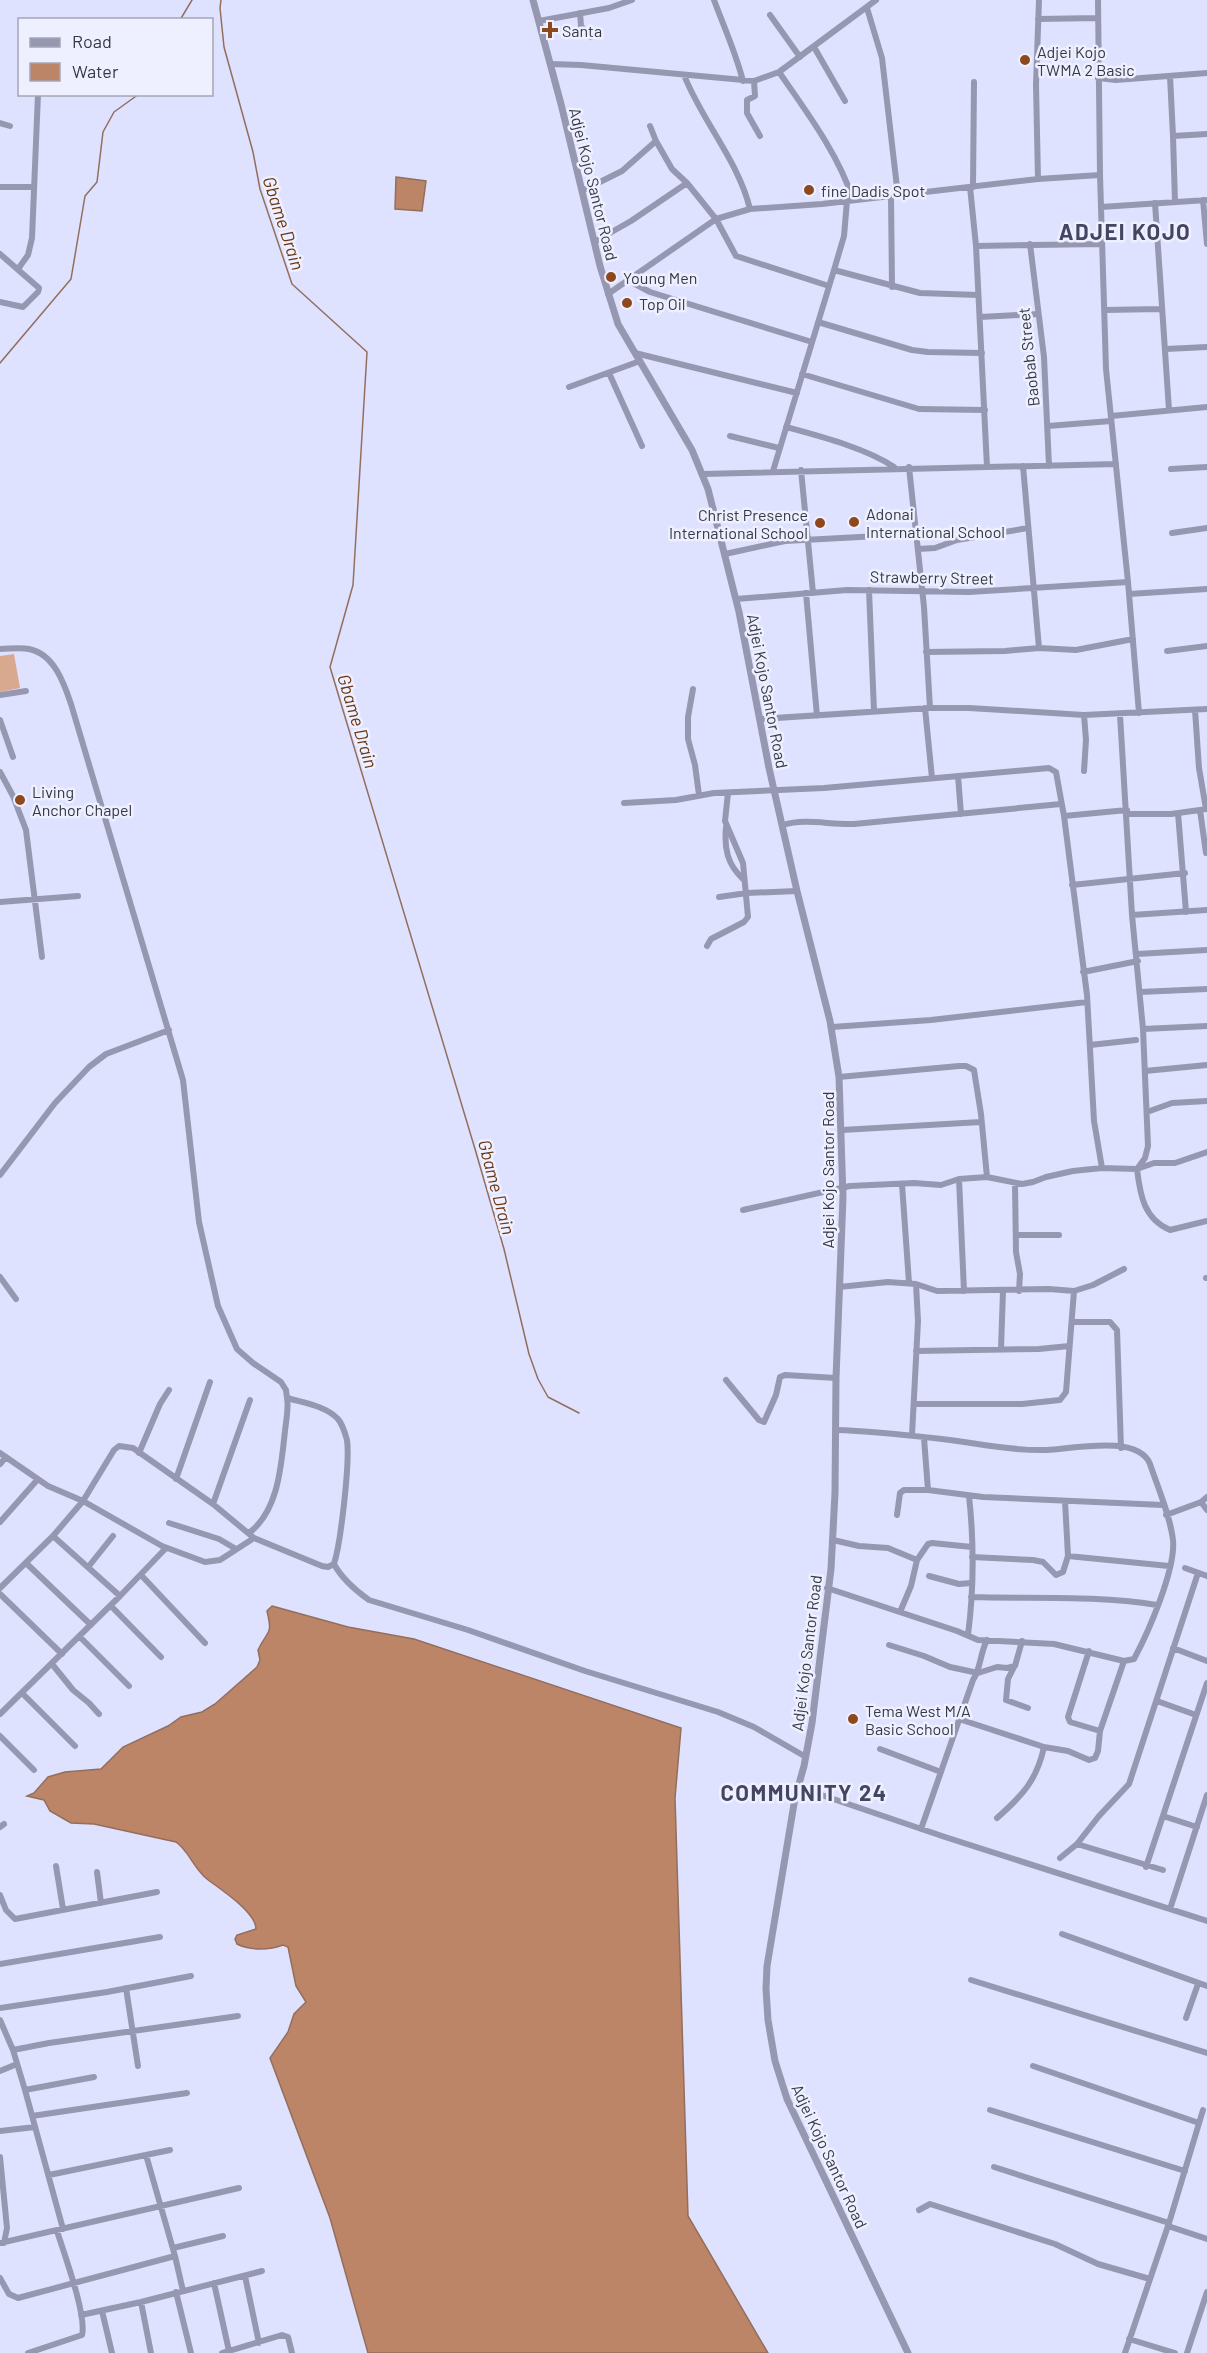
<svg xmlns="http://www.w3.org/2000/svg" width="1207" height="2353" font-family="Barlow,sans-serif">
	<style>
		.green { fill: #d8a88f }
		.water { fill: #bc8567; stroke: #946e5d; stroke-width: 1.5 }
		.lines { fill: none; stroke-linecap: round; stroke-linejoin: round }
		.stream { stroke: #946e5d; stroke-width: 1.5 }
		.minor { stroke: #9698b1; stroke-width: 6 }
		.tertiary { stroke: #9698b1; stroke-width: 7 }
		.poi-dot { fill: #8d481d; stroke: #eef0ff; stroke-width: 2 }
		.labels { text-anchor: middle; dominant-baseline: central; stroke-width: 5; stroke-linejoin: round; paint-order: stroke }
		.poi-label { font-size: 16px; fill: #363846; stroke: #eef0ff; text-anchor: start }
		.street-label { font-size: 16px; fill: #363846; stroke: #eef0ff }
		.water-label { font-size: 18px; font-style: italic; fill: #6b3615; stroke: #eef0ff }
		.district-label { font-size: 22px; font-weight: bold; letter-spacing: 1.5px; fill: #434562; stroke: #eef0ff }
	</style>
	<rect width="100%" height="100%" fill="#dee2ff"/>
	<path class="green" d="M14 654 20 688 0 692V656Z"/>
	<path class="water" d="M396 177 426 181 422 211 395 209Z
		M272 1606 348 1627 414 1639 681 1728 675 1798 688 2216 768 2353H368L330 2218 270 2058 288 2032 294 2014 306 2002 296 1986 288 1947 283 1945C270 1950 251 1951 237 1944L235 1939 237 1935 256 1929C256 1912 220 1889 207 1879 194 1869 189 1851 176 1842L94 1824 71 1823 50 1811 44 1800 27 1796 34 1793 48 1777 65 1772 101 1769 123 1747 168 1726 181 1717 202 1712 215 1704 257 1667 260 1660 258 1650C268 1629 273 1636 267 1611Z"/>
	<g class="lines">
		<path class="stream" d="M221 0 220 8 224 47 253 152 260 189 292 284 367 352 353 585 330 667 475 1149 504 1249 529 1354 538 1379 548 1397 579 1413
			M180 20 192 0
			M0 363 71 279 85 196 97 182 103 132 114 112 139 94"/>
		<path class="minor" d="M714 0C724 27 736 53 743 81
			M1098 0 1100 175 1106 369 1128 582 1139 713
			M867 8 882 58 898 196
			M580 13 581 26 591 37
			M770 15 800 57
			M1038 19 1098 18
			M539 21 609 8 632 0
			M814 47 845 101
			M550 64 581 65 754 81 779 72 876 0
			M779 72C806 111 839 155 853 200
			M684 75C702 121 738 160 750 209
			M1170 76 1173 136
			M1098 78 1116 80 1207 73
			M754 81 755 96 747 100V113L760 136
			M0 123 10 126
			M650 126 656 141 672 169 687 183 716 219 736 256 829 286
			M1038 179 1036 85 1039 0
			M0 187H34
			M970 187 976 246 987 467
			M973 187 974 82
			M582 191 622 171 656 141
			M891 196 892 287
			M1203 200 1207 244
			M1175 202 1173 136 1207 134
			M1155 203 1169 410
			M1101 207 1207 200
			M594 242 631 221 687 183
			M1030 244 1044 357 1049 466
			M976 246 1102 244
			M0 254 39 288 38 292 23 307 0 302
			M18 269 28 255 32 238 38 94
			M834 270 920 293 978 295
			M630 279 635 284 650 292 812 342
			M608 294 716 219 750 209 822 204 1038 179 1100 175
			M1104 310 1161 309
			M980 317 1038 314
			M818 322 912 350 928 352 982 353
			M1166 349 1207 347
			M635 353 797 393
			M609 373 642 446
			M802 374 919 409 985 410
			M569 387 640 361
			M1111 416 1207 407
			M1048 426 1111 421
			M786 427C819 436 866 448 894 467
			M730 436 779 448
			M1023 466 1039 648
			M909 467 924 607 930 708
			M1171 469 1207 467
			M801 470 813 593
			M773 471 834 270 844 236 847 201
			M703 474 1116 464
			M1172 533 1207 528
			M918 549 935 548 957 540 1028 528
			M725 554 785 541 916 534
			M869 590 874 711
			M806 593 817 716
			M1129 594 1207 589
			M736 599 847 590 969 592 1128 582
			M0 649C9 649 20 647 29 649 54 654 64 683 71 704L183 1080 199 1222 218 1306 237 1349 253 1363 281 1382 286 1390 287 1398C304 1403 326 1406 338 1419 343 1425 345 1433 347 1440 350 1461 341 1542 334 1564 342 1579 355 1590 369 1600L468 1630 585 1671 718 1712 754 1727 806 1757
			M1167 651 1207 646
			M926 652 1005 651 1039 648 1076 650 1133 639
			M693 689 688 717V739L695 765 699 795
			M0 695 26 691
			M925 708 932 778
			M1195 710 1199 768 1206 809
			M1084 715 1086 740 1084 771
			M1120 715 1132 915 1143 1029 1148 1146 1145 1158 1137 1169C1140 1195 1144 1219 1170 1230L1207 1221
			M760 719 930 708H969L1084 715 1207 709
			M0 720 13 757
			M0 772 13 796 26 830 42 957
			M958 776 961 814
			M624 803 676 800 714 793 824 788 1049 768 1056 772 1064 816 1087 995 1094 1121 1102 1168
			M1200 810 1206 853
			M1178 813 1186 912
			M1127 814H1171L1207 809
			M1064 816 1127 810
			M783 825C806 818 829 825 854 824L1061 804
			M726 827C724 848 727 864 743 879
			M1072 885 1185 873
			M719 897 747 893 797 891
			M0 902 78 896
			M1132 915 1207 910
			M707 946 711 939 744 922 748 917 743 863 725 821 728 793
			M1137 954 1207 950
			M1083 972 1138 961
			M1140 992 1207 989
			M832 1027 931 1020 1087 1002
			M1143 1029 1207 1026
			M1090 1045 1136 1040
			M1145 1071 1207 1065
			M839 1077 959 1066H966L974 1070 981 1114 987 1177
			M1147 1112 1172 1103 1207 1101
			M842 1130 981 1122
			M0 1175 55 1103 89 1067 106 1054 169 1030
			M959 1179 964 1291
			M902 1184 909 1283
			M1015 1184 1016 1252 1020 1274 1019 1291
			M743 1210 850 1186 914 1183 941 1185 959 1179 987 1177 1022 1184 1033 1182 1046 1177 1073 1171 1102 1168 1137 1169 1154 1163H1175L1207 1152
			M1016 1235H1059
			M0 1277 16 1299
			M1206 1278H1207
			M839 1287 888 1282 916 1284 937 1291 1049 1289 1074 1291 1093 1285 1124 1269
			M1072 1322H1110L1117 1330 1121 1448
			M1001 1349 1003 1291
			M916 1351 1039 1349 1069 1346
			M726 1380 759 1420 764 1422 776 1395 780 1377 785 1375 836 1378
			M914 1404H1022L1060 1400 1066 1392 1074 1291
			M912 1435 918 1321 916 1284
			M924 1438 928 1490 983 1497 1163 1505
			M0 1453 48 1486 83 1501 162 1546 205 1562 220 1560 254 1538 322 1566 328 1567 334 1564
			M139 1453 160 1404 169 1390
			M0 1464 6 1457
			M176 1479 210 1382
			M1201 1502 1207 1510
			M213 1504 250 1400
			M897 1515 900 1493 904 1490H928
			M1166 1515 1201 1502 1207 1497
			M0 1522 38 1479
			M169 1523 219 1539 236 1549
			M249 1533C279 1510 281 1465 285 1431 286 1420 289 1409 287 1398
			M53 1536 120 1596
			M833 1540 859 1546 888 1548 917 1560 928 1544 932 1543 972 1547
			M1068 1556 1169 1566
			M972 1557 1033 1560 1043 1562 1056 1575 1063 1572 1068 1556 1065 1501
			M26 1563 91 1625
			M89 1566 113 1536
			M1185 1568 1207 1576
			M141 1575 205 1643
			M929 1576 959 1584 972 1583
			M0 1588 53 1536 83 1501 114 1450 119 1446 133 1448 213 1504 254 1538
			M827 1588 957 1631 978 1640 1054 1644 1124 1661 1134 1659C1148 1633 1176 1569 1173 1540 1170 1515 1158 1488 1150 1464 1138 1434 1072 1449 1047 1450 1011 1451 977 1443 942 1439 907 1435 871 1431 836 1430
			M0 1594 62 1654
			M971 1597C1033 1599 1095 1595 1157 1605
			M111 1606 161 1657
			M900 1612 911 1586 917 1560
			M968 1635C974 1589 974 1542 969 1496
			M80 1637 129 1686
			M889 1645 924 1656 950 1667 978 1673 997 1667 1007 1668 1015 1666 1022 1641
			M1173 1648 1207 1661
			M1089 1651 1068 1717 1070 1722 1100 1731
			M52 1664 73 1690 89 1703 99 1714
			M1014 1667 1008 1679 1006 1700 1028 1708
			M22 1693 75 1746
			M1157 1701 1196 1715
			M0 1714 120 1596 166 1548
			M959 1719 1044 1747 1068 1751 1089 1760 1095 1758 1098 1751 1100 1731 1124 1661
			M0 1736 34 1770
			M880 1749 941 1772
			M798 1787 945 1837 1207 1921
			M1163 1816 1197 1827
			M997 1818C1022 1796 1037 1780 1044 1747
			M0 1827 4 1824
			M921 1829 973 1680C981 1668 980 1653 987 1640
			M1077 1844 1163 1870
			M1060 1858 1077 1844 1099 1816 1129 1784 1198 1573
			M56 1866 63 1909
			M1146 1867 1207 1683
			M97 1872 101 1903
			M0 1895 6 1910 15 1919 157 1892
			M1170 1909 1207 1795
			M1062 1934 1207 1986
			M0 1964 160 1937
			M971 1980 1207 2053
			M126 1988 138 2066
			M0 2008 107 1992 191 1976
			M1186 2018 1198 1984
			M0 2020 13 2050 25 2090 63 2229
			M13 2050 49 2043 238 2016
			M1033 2066 1199 2123
			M0 2071 17 2064
			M25 2090 94 2077
			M990 2110 1185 2171
			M32 2116 187 2093
			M0 2131 35 2127
			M146 2155 175 2256 183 2291
			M0 2157 7 2228 4 2243
			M994 2167 1169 2223
			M49 2175 170 2150
			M919 2210 930 2204 1055 2244 1098 2264 1150 2279
			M1168 2226 1207 2239
			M0 2243 239 2188
			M173 2248 223 2236
			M245 2276 259 2343
			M0 2278 9 2294 18 2298 175 2256
			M214 2283 229 2351
			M176 2292 191 2353
			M141 2302 151 2353
			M102 2311 112 2353
			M81 2315 141 2302 262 2271
			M1129 2339 1175 2353
			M28 2353 82 2335C87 2316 64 2253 57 2231
			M222 2353 282 2335 288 2337 292 2353
			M1125 2353 1169 2223 1203 2110
			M1187 2353 1207 2292"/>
		<path class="tertiary" d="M533 0 561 104 600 266 618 324 692 450 708 489 739 612 769 768 797 891 830 1021 839 1077 843 1197 836 1378 835 1493 831 1569 812 1723 804 1766 795 1798 767 1966 766 1989 768 2020 775 2061 787 2099 908 2353"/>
	</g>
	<g class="poi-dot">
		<path d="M547 21h6v6h6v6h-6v6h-6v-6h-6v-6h6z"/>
		<circle cx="1025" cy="60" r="6"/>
		<circle cx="809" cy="190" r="6"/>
		<circle cx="611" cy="277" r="6"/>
		<circle cx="627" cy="303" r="6"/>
		<circle cx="854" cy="522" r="6"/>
		<circle cx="820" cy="523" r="6"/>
		<circle cx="20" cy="800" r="6"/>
		<circle cx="853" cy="1719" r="6"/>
	</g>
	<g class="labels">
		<g class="poi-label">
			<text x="562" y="30">Santa</text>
			<text x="1037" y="51">Adjei Kojo<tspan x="1037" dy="18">TWMA 2 Basic</tspan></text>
			<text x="821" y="190">fine Dadis Spot</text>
			<text x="623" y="277">Young Men</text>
			<text x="639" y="303">Top Oil</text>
			<text x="866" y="513">Adonai<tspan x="866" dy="18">International School</tspan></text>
			<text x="808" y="514" text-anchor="end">Christ Presence<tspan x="808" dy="18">International School</tspan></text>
			<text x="32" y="791">Living<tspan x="32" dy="18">Anchor Chapel</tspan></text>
			<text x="865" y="1710">Tema West M/A<tspan x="865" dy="18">Basic School</tspan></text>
		</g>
		<g class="street-label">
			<text transform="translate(594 184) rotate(76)">Adjei Kojo Santor Road</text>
			<text transform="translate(1028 357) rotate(-96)">Baobab Street</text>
			<text transform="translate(932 577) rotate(1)">Strawberry Street</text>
			<text transform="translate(768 691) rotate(79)">Adjei Kojo Santor Road</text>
			<text transform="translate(827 1170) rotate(-90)">Adjei Kojo Santor Road</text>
			<text transform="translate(806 1653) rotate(-83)">Adjei Kojo Santor Road</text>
			<text transform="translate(830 2156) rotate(65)">Adjei Kojo Santor Road</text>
		</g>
		<g class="water-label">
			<text transform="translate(284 223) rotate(72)">Gbame Drain</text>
			<text transform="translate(358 721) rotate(73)">Gbame Drain</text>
			<text transform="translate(497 1187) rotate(75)">Gbame Drain</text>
		</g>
		<g class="district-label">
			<text x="1125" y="231">ADJEI KOJO</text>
			<text x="804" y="1792">COMMUNITY 24</text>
		</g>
	</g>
	<rect x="18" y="18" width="195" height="78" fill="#eef0ff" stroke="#a4a6b5" stroke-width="1.5"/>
	<rect x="30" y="38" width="30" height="9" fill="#9698b1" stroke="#a4a6b5" stroke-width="1.5"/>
	<text x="72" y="48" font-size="18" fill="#363846">Road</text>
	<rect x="30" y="63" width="30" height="18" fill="#bc8567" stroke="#a4a6b5" stroke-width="1.5"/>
	<text x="72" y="78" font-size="18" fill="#363846">Water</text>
</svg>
